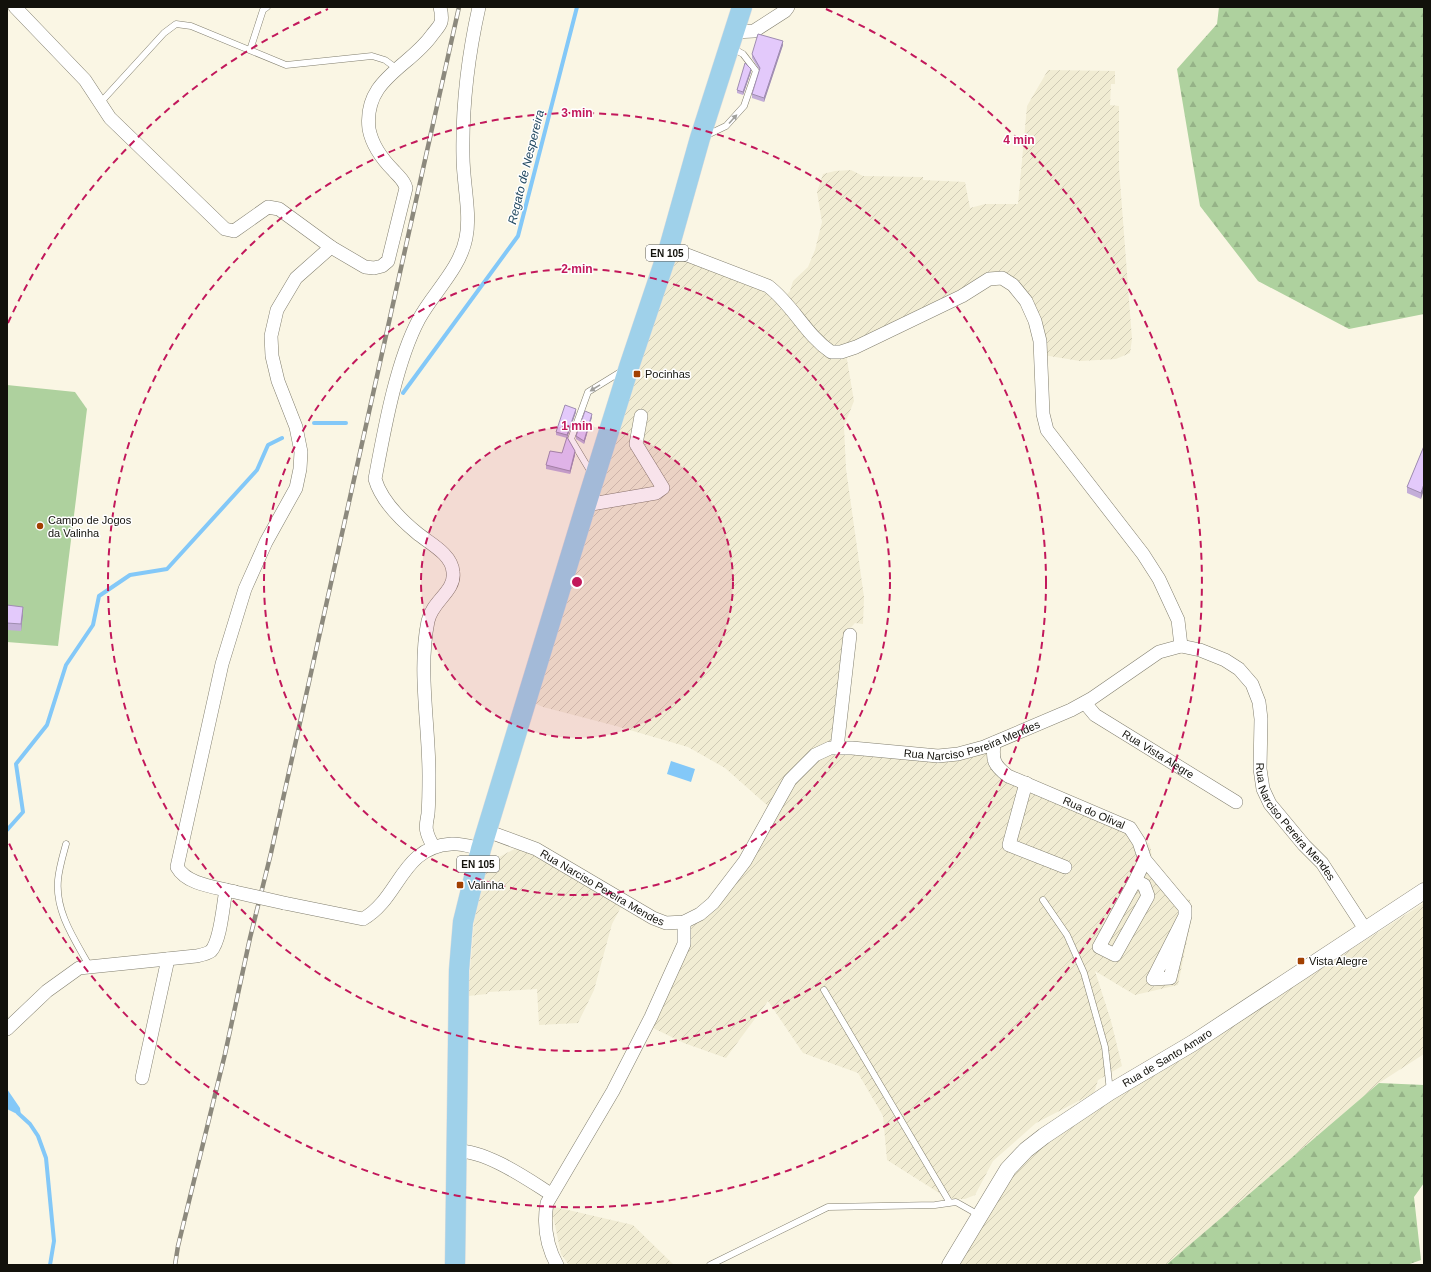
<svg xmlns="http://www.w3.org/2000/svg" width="1431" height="1272" font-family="Helvetica,sans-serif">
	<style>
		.industrial { fill: url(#industrial-furrows) }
		.forest { fill: url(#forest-firs) }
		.garden { fill: #aed19e }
		.water { fill: #83c8f8 }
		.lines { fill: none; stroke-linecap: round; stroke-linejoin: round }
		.stream { stroke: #83c8f8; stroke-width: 4 }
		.service-casing { stroke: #817e6e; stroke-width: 7 }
		.minor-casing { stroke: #817e6e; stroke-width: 14 }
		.tertiary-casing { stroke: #817e6e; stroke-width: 17 }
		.primary-casing { stroke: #dededd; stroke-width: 21 }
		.service { stroke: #fff; stroke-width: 6 }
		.minor { stroke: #fff; stroke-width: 13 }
		.tertiary { stroke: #fff; stroke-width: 16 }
		.primary { stroke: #9fd1ea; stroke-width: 20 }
		.rail-casing { stroke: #8c897d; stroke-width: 4.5 }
		.rail { stroke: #fff; stroke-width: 3; stroke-dasharray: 9; stroke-linecap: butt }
		.minor-bridge-casing { stroke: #817e6e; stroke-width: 14; stroke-linecap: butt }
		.minor-bridge { stroke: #fff; stroke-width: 13 }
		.wall { fill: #c3add8 }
		.shaded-wall { fill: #9f8db0 }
		.building { fill: #e3c9fb; stroke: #9f8db0 }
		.oneway { fill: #a0a09d }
		.ring { fill: none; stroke: #c2185b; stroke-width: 2; stroke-dasharray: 7 5 }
		.poi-dot { fill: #a24001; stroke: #fff; stroke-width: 1.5 }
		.labels { text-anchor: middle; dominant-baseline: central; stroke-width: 3; stroke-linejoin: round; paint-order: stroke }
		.shield { fill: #fff; stroke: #595854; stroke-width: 1 }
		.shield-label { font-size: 10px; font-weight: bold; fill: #12110b }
		.poi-label { font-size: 11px; fill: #12110b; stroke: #fff; text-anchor: start }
		.street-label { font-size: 11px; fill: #12110b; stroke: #fff }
		.water-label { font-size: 12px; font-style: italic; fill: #224961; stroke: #fff }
		.centre { fill: #c2185b; stroke: #fff; stroke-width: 2 }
		.ring-label { font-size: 12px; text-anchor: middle; font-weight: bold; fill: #c2185b; stroke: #fff; stroke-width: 3; stroke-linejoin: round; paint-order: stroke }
	</style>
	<defs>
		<pattern id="industrial-furrows" width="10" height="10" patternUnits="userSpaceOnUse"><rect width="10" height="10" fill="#f1ecd3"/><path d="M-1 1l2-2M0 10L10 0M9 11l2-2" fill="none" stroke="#cec9b4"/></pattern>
		<pattern id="forest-firs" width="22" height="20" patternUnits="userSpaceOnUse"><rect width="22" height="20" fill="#aed19e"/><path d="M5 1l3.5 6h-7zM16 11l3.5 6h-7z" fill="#95b287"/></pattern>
	</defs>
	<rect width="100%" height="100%" fill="#faf6e4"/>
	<path class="industrial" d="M1048 70 1115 71V84H1111L1110 105 1119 106V168L1132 339 1130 353 1116 359 1080 361 1043 355 1013 280 1001 275 845 348 854 401 844 426 846 469 864 597 863 624 855 623 845 634 837 747 942 757 987 746 994 767 1124 827 1138 844 1149 843 1151 850 1152 861 1182 897 1190 900 1191 920 1178 985 1135 995 1095 971 1111 1021 1122 1066 1098 1080 1094 1093 1036 1123 993 1161 975 1195 965 1199H955L944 1196 887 1160 883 1116 858 1073 803 1053 768 1001 726 1058 684 1043 653 1028 645 1019 689 927 776 810 768 806 725 768 688 747 616 726 543 707 534 703 668 265 682 258 765 284 782 300 790 291 793 281 808 267 815 250 822 222 817 192 823 174 835 171 851 170 863 176 923 177V180L965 182 970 208 985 204H1018L1027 106Z
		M520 846 626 904 621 907 612 924 594 990 578 1023 539 1025 537 989 488 992 487 994 468 996 474 921 488 863Z
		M1424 903V1054L1379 1083 1166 1265H950L1010 1173 1057 1130 1207 1041Z
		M551 1206 633 1225 674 1265H569L561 1254Z"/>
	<path class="forest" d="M1219 7H1424V314L1349 329 1258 281 1200 206 1177 69 1217 24Z
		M1379 1083 1424 1085V1183L1414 1197 1421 1260 1407 1265H1166Z"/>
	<path class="garden" d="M7 385 75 392 87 409 58 646 7 642Z"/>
	<path class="water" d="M671 761 695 769 691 782 667 774Z
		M7 1089 20 1108 21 1116 7 1109Z"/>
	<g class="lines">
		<path class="stream" d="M403 393 518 236 577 7
			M314 423H346
			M7 830 23 812 16 764 47 725 66 665 93 625 99 596 130 575 167 569 257 470 268 445 282 438
			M18 1113 30 1124 38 1136 46 1158 54 1241 50 1265"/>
		<g class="service-casing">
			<path id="service" d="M250 50 263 10 267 7
				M100 103 164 33 176 24 191 26 286 65 372 56 385 60 396 68
				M705 136 726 126 744 106 756 71 743 54 732 48
				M592 474 571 439 588 392 622 371
				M66 844C63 855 59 868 58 880 55 912 75 940 90 967
				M1043 900 1067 935 1084 973 1105 1047 1110 1091
				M824 990 950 1203
				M710 1265 828 1207 935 1205 956 1202 979 1215"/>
		</g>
		<g class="minor-casing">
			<g id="minor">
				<path d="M15 7 85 80 110 118 225 229 234 231 268 207 279 209 331 247 365 267 374 268 382 266 388 261 406 188C404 180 399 177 394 171 383 160 372 145 369 129 363 79 410 67 432 35 435 31 440 26 441 22 442 18 441 11 440 7"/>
				<path d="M734 32 754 31 785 11 788 7"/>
				<path d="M669 248 768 286C793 305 805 334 831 352H841L856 347 962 296 989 279 1002 278 1013 285 1026 301 1035 321 1040 341 1043 414 1047 430 1143 554 1159 579 1178 620 1181 646"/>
				<path d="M586 505 656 493 663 488 636 444 641 416"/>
				<path id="s1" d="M1085 703 1095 715 1236 802"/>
				<path id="s2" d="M994 743C992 761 994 765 1008 776L1130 828 1139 842 1145 860 1185 908V916L1170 978 1153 979 1185 916"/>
				<path d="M837 748 850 635"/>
				<path d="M1026 783 1009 845 1065 867"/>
				<path id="s3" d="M487 831 536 849 653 918 666 923 684 922 700 914 713 903 745 861 790 780 815 755 830 748H852L938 756 958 754 984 747 1071 710 1091 699 1159 652 1181 646 1200 650 1225 660 1239 669 1252 684 1259 702 1261 719 1260 769 1263 789 1270 804 1304 845 1322 863 1365 929"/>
				<path d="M433 846C431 842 428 837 427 832 425 827 427 820 428 814 429 801 429 788 429 775 429 725 418 670 428 621 432 601 456 591 453 572 452 554 429 543 417 533 400 519 381 500 375 479 384 431 396 362 419 319 433 293 460 269 466 238 471 214 463 182 463 157 462 107 468 56 479 7"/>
				<path d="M1135 881 1144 885 1148 896 1115 955 1099 947 1135 881 1145 860"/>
				<path d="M235 892C216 887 187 885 177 867L222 664 245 589 266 542 296 488 300 469 301 452 296 427 278 381 272 356 271 336 277 310 296 278 331 247"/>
				<path d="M284 903 363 919C400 898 401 847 451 844 460 843 472 847 481 849"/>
				<path d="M7 1029 47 991 79 968 196 956C201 955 207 954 211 951 221 940 223 904 226 890"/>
				<path d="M142 1078 168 959"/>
				<path d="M456 1151C486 1150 527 1179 551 1194"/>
				<path d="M557 1265C546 1245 543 1226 547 1203L613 1091 651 1017 684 944V922"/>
			</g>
		</g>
		<g class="tertiary-casing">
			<g id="tertiary">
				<path id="s4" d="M950 1265 1008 1169 1026 1150 1044 1136 1110 1092 1193 1043 1424 891"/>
			</g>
		</g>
		<g class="primary-casing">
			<path id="primary" d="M455 1265 459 970 463 922 481 849 586 505 629 367 669 248 700 138 742 7"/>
		</g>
		<use href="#service" class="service"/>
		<use href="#minor" class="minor"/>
		<use href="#tertiary" class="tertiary"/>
		<use href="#primary" class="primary"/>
		<g class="rail-casing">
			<path id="rail" d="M175 1265 178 1246 225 1054 250 938 271 853 459 7"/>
		</g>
		<use href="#rail" class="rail"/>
		<g class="minor-bridge-casing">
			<path id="minor-bridge" d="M235 892 284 903"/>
		</g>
		<use href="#minor-bridge" class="minor-bridge"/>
	</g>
	<path class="wall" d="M783 45 764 102 752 98V94L760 71 752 58V54Z
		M751 72 743 95 737 93V90Z
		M576 412 567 438 556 435V432Z
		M592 417 584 444 576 439V436Z
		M1424 446 1421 499 1407 493V487Z
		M562 453 575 455 570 474 546 469V465Z
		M7 605 23 614 21 631 7 630Z"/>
	<path class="shaded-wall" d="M783 41V45L764 102V98Z
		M751 69V72L743 95V92Z
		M576 409V412L567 438V435Z
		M592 414V417L584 444V441Z
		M575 451V455L570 474V471Z
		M1424 484V490L1421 499V493Z
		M23 607V614L21 631V624Z"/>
	<path class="building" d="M758 34 783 41 764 98 752 94 760 68 752 54Z
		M745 63 751 69 743 92 737 90Z
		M565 405 576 409 567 435 556 432Z
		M585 411 592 414 584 441 576 436Z
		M567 437 575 451 570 471 546 465 550 451 562 453Z
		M1424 446V484L1421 493 1407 487Z
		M7 605 23 607 21 624 7 623Z"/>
	<defs><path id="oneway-solid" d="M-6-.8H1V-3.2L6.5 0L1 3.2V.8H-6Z"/></defs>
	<g class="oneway">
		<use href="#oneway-solid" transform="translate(733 119) rotate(-48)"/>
		<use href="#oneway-solid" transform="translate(595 388) rotate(148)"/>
	</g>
	<circle cx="577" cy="582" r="156" fill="#c2185b" fill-opacity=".12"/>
	<g class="ring">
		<circle cx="577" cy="582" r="156"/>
		<circle cx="577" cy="582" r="313"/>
		<circle cx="577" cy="582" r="469"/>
		<path d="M8 323A625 625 0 0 1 328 9M826 9A625 625 0 1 1 8 841"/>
	</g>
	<g class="poi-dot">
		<rect x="633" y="370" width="8" height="8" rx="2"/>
		<circle cx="40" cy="526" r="4"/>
		<rect x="456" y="881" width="8" height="8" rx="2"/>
		<rect x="1297" y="957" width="8" height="8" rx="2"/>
	</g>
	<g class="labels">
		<g class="shield">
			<rect x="646" y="245" width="42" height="16" rx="3"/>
			<rect x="457" y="856" width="42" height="16" rx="3"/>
		</g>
		<g class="shield-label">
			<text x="667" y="253">EN 105</text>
			<text x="478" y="864">EN 105</text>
		</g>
		<g class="poi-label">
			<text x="645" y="374">Pocinhas</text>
			<text x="48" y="520">Campo de Jogos<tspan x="48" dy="13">da Valinha</tspan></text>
			<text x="468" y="885">Valinha</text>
			<text x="1309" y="961">Vista Alegre</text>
		</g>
		<g class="street-label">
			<text stroke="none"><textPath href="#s3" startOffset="597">Rua Narciso Pereira Mendes</textPath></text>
			<text stroke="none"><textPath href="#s1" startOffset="90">Rua Vista Alegre</textPath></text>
			<text stroke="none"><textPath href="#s2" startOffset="132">Rua do Olival</textPath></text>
			<text stroke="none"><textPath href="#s3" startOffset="1064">Rua Narciso Pereira Mendes</textPath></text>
			<text stroke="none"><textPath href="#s3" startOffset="129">Rua Narciso Pereira Mendes</textPath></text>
			<text stroke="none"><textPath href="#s4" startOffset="307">Rua de Santo Amaro</textPath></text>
		</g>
		<g class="water-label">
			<text transform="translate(526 167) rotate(-76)">Regato de Nespereira</text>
		</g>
	</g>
	<circle cx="577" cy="582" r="6" class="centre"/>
	<g class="ring-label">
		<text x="577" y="117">3 min</text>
		<text x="1019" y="144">4 min</text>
		<text x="577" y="273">2 min</text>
		<text x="577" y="430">1 min</text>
	</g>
	<rect width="1431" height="1272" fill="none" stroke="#12110b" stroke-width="16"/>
</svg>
